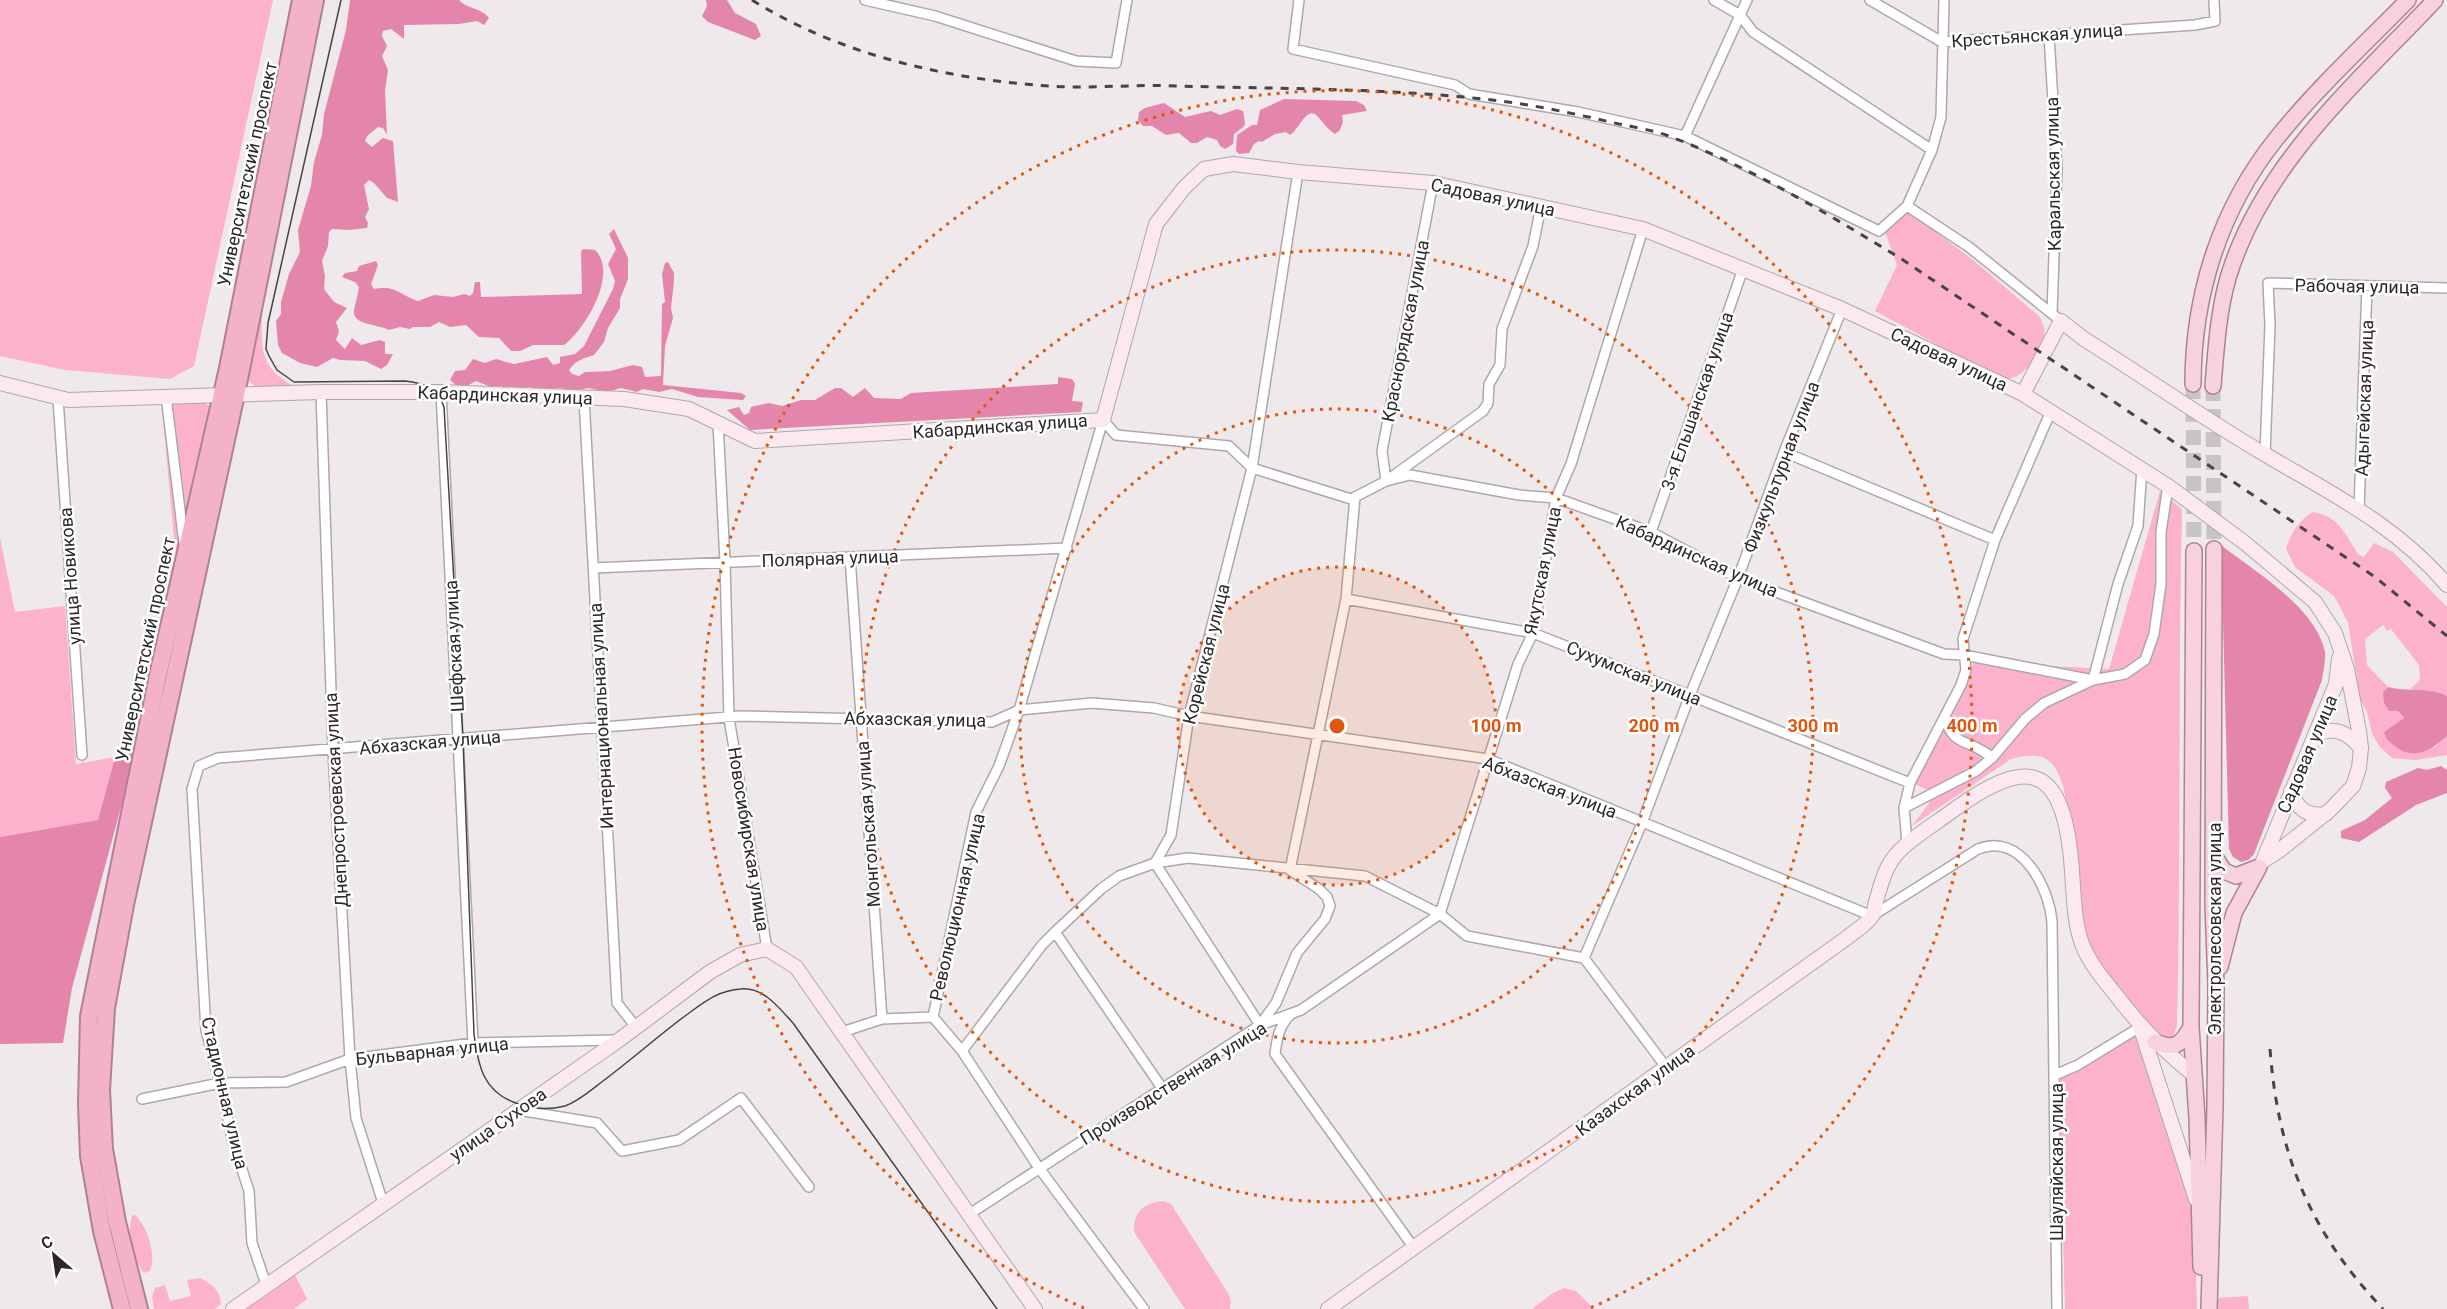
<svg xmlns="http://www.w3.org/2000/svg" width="2447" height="1309" font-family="Roboto,sans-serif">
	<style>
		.green { fill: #fcb2cd }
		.forest { fill: #e486ab }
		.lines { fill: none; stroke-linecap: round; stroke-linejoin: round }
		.primary-tunnel { stroke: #c8c3c4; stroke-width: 15; stroke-dasharray: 15 8; stroke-linecap: butt }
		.street-casing { stroke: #aea8aa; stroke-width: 12 }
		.secondary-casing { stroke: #aea8aa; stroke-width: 16 }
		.primary-casing { stroke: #ae8292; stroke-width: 18 }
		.highway-casing { stroke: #ae8292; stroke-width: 20 }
		.street { stroke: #fff; stroke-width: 9 }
		.secondary { stroke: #fce8ef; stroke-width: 14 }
		.primary { stroke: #f8d1df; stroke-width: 15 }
		.highway { stroke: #f4b2ca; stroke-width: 16 }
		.tram { stroke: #474445; stroke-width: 1.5 }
		.rail { stroke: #474445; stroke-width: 3; stroke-dasharray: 8 8; stroke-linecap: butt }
		.ring { fill: none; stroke: #df570e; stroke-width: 3; stroke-dasharray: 3 6 }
		.labels { text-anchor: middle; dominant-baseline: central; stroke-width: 5; stroke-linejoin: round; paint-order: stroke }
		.street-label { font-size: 18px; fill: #2b292a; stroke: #fff }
		.centre { fill: #df570e; stroke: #fff; stroke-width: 3 }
		.ring-label { font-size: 18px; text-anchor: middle; font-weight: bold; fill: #df570e; stroke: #fff; stroke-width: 5; stroke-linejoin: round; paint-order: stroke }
	</style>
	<rect width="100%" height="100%" fill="#efe9eb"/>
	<path class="green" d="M0 0H273L194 366 170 379 65 370 0 356Z
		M1908 211 1973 260 2039 316C2043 323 2046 331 2044 339 2041 354 2023 379 2006 379 2002 379 1996 376 1992 374L1875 311 1897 265 1884 229Z
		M262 315C261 354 261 370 299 389H258L247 379 257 323Z
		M181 402H204L209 406 211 417 181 550 175 549 162 407Z
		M2160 491 2182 509C2178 681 2181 854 2177 1026L2172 1039 2159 1038 2099 967 2086 940 2064 789C2054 757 2044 751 2011 759L1912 826 1936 794 1915 784 1974 662 2109 669Z
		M2313 512C2339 516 2345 534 2358 554L2364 557 2374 543 2393 552 2447 607V696C2435 691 2423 692 2410 689L2420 680 2419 665 2391 629 2387 631 2383 625 2365 639 2367 665 2388 687 2383 692 2404 719 2384 732 2435 747 2447 736V755L2415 760 2392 758 2380 747 2372 734 2367 712 2360 699 2348 622 2334 596 2295 567 2286 549C2290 534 2299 520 2313 512Z
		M0 538 15 612 65 606 76 764 115 757 98 820 0 837Z
		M2138 1035 2194 1205 2197 1309H2065L2059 1077Z
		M1163 1201 1171 1204 1228 1293 1231 1301 1230 1309H1185L1134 1232C1133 1212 1144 1203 1163 1201Z
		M134 1214C147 1225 157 1255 150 1271L144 1273C135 1262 124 1225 134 1214Z
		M295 1275 307 1299 294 1309H243Z
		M200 1278C213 1285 220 1290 221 1304L215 1309H154L152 1297 155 1288 165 1285 170 1301 191 1296 187 1280Z
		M1564 1288 1576 1291 1594 1309H1532L1553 1293Z
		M2248 1296 2249 1309H2215V1298Z"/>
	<path class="forest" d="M350 0H459C467 9 482 8 489 18L484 25 477 21 459 24 404 25V39L391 29 383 31 382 36 387 46 382 56 388 70 385 91 387 135 383 128 378 127 367 136 365 141 372 147 383 138 393 141 398 202 387 198 374 183 369 180 364 185 369 209 365 217 368 223 367 228 349 230 332 229 329 232 328 246 322 261 325 276 324 289 334 302 347 308 336 322 339 331 336 340 345 349 352 338 361 345 380 340 385 342V354H393L387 365 381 369 365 361 340 360 333 358 317 367 300 363 282 353 278 345 276 321 281 314V302L289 274 300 252 298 230 311 186 314 162 322 135 324 114 346 30Z
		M706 0H727L735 13 756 24 761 36 755 40 708 22 702 16 707 6Z
		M1284 99 1356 101 1364 105 1367 111 1342 115 1343 122 1340 130 1335 134C1327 129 1324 123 1318 117 1307 104 1300 129 1290 135L1286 132 1275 134 1262 142 1259 141 1254 144 1249 153 1239 154 1236 151 1237 135 1252 125H1257L1260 110Z
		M1164 103 1185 117 1211 111 1220 115 1237 109 1243 111C1246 128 1247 124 1234 134L1233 144 1225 149 1220 146 1217 140 1207 137 1197 143H1191L1179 133 1166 135 1152 126H1143L1138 120 1139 112 1145 108Z
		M614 229 628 258V279L620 299V308L608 328 604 342 594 355C584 358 575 361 569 370L572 374 579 376 585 372 610 371 633 365 642 367 645 377 661 376 662 304 665 302 662 274 665 263 668 262 674 273V281L671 308 673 318 665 346 663 385 741 393 746 396 743 400 698 397 672 389 659 392 643 389 637 392 621 388 607 392 588 388 575 391 560 388 541 390 530 387 507 389 501 386 491 387 476 381 465 387 456 385 450 380 455 371 465 370 473 359 485 363 496 359 514 364 547 357 553 365 560 363V357L575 354 584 346 613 289 615 281 608 264 616 249 609 234Z
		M583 249 595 250C619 273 585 330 564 345H533L520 351H511L499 338 479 337 466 325 450 327 439 322 430 327H413L410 329 400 327 389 330C379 324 352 325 354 311 355 303 358 295 359 287L355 282 342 277 345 273 357 271 359 266 376 261 378 265 371 284 374 289C396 285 398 294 418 301L434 295 453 297 464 294 470 296 473 293 475 282H480L481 297 582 294 581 251Z
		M1058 377 1072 379 1075 384 1072 401 1083 402 1081 412 750 430 727 410 739 407 744 415 749 413 751 407 769 403 782 406 801 400H815L835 388H841L853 397 865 388 874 398 901 399 911 393 1058 384Z
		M2221 545C2255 572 2316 607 2325 652 2326 660 2323 671 2322 680L2254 854 2248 860 2241 862 2233 857 2229 849Z
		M2388 687C2407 692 2429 687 2447 696V736C2431 750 2415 761 2396 747 2390 742 2386 740 2384 732L2404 718 2398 711H2389L2384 703 2383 692Z
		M136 752 72 988 63 1043 0 1044V837L98 820 115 757Z
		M2441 766 2447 770V793L2416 805 2359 842 2341 838V831L2365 820 2392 798 2385 788 2386 782 2418 768 2427 770Z"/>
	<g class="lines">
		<path class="primary-tunnel" d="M2193 384 2194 551
			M2213 386 2214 549"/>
		<g class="street-casing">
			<path id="street" d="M865 0 935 16 1076 61 1116 63 1127 0
				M1299 0 1293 49 1455 85 1469 94 1578 112 1685 136 1879 231 1907 206 1969 247 2061 321
				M1714 0 1740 15 1753 32 1932 150
				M1870 0 1942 42 2195 25 2215 21 2214 0
				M2049 35 2057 168 2052 313
				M1685 136 1747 0
				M1433 183 1382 451 1386 481 1483 411 1488 403 1489 384 1500 365 1502 329 1533 246 1541 206
				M1907 206 1932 150 1941 117 1944 0
				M321 392 333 750 350 1059 356 1118 383 1203
				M441 392 473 1043
				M166 396 184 543
				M58 398 82 755
				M584 398 617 1003 636 1027
				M1103 420 1116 435 1229 446 1252 468 1351 499 1386 481 1410 475 1519 495 1556 498 1651 532 1738 578 1944 654 1964 655 2093 680 2118 584 2138 526 2142 468
				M718 422 725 562 729 718 767 949
				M1784 452 1995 540
				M2265 454 2270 325 2268 283 2447 288
				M2359 510 2367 286
				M1651 532 1743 269
				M850 557 882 1019
				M593 568 1067 548
				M1346 599 1533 633 1910 783
				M1945 717C1953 749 1971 738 1992 758
				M1904 808 1976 771 1992 758 2025 719 2044 703 2093 680 2125 674 2145 660 2154 634 2161 584V532L2168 486
				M1907 843 1904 808 1910 783 1961 685 1966 670 1963 639 1995 540 2051 411
				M1155 863 1260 1025 1276 1003 1297 953 1325 919 1330 906 1327 897 1319 889 1290 870 1346 599 1355 497
				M1155 863 1171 835 1189 716 1252 468 1298 172
				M1440 914 1518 664 1533 633 1556 498 1571 464 1643 229
				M1055 932 1162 1088
				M1584 958 1642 823 1690 695 1738 578 1784 452 1842 309
				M1290 1015C1279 1026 1277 1038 1275 1054L1414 1248
				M933 1017 976 812 999 766 1019 710 1103 420
				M933 1017 962 1051 1039 1168 1144 1309
				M842 1032 882 1019 933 1017
				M962 1051 1042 945 1055 932 1101 889 1119 876 1155 863 1188 858 1365 876 1440 914 1467 936 1584 958 1666 1067
				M2055 1075 2078 1065 2140 1027
				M142 1099 220 1083 286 1082 350 1059 473 1043 616 1040
				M518 1110 597 1123 622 1151 679 1140 741 1098 809 1187
				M968 1215 1260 1025 1301 1010 1440 914
				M267 1287 252 1243 249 1191 233 1142 220 1083 206 1030 192 789 199 766 218 758 740 716 992 722 1019 710 1092 703 1154 708 1189 716 1488 759 1872 916 1978 849C2021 832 2049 887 2052 922L2057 1309"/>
		</g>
		<g class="secondary-casing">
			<path id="secondary" d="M0 383 68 400 321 392H441L624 399 689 409 755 441 1103 420 1156 224 1184 188 1204 169 1233 164 1298 172 1433 183 1643 229 1842 309 2023 394 2168 486 2245 543 2315 602 2335 633 2347 669 2359 731 2361 748 2359 768 2353 786 2331 809 2280 850 2263 861
				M2023 394 2061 321 2084 339C2145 377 2204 419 2266 455 2332 494 2396 525 2447 585
				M2315 735C2335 726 2347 732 2361 748
				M2291 791C2297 809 2307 817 2326 814
				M2263 861 2336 684 2339 658
				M2141 1029 2196 1199
				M233 1309 619 1040 710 972 740 955 767 949 796 967 1035 1309
				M1328 1309 1848 937C1855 931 1867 924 1872 916 1875 912 1875 903 1877 898 1883 876 1888 859 1907 844 1922 831 1939 821 1955 809 2019 763 2059 757 2070 850 2074 879 2072 917 2082 944 2089 962 2100 976 2112 990 2136 1022 2162 1050 2194 1075"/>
		</g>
		<g class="primary-casing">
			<path id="primary" d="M2193 384C2193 295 2220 209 2276 139 2316 89 2364 45 2408 0
				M2213 386C2216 350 2218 313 2228 278 2262 164 2356 84 2435 0
				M2194 551 2191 1027 2197 1118 2201 1267
				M2213 854 2224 871 2236 876 2259 867
				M2220 967 2234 913 2259 867
				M2155 1042C2175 1050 2181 1045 2191 1027
				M2209 1309 2215 1107 2216 985 2213 906 2214 549"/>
		</g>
		<g class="highway-casing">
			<path id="highway" d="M122 1309 102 1231 89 1156 87 1104 89 1016 158 675 228 368 301 0
				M139 1309 117 1222 104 1149 101 1090 106 1008 125 905 236 394 315 0"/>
		</g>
		<use href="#street" class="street"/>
		<use href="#secondary" class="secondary"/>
		<use href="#primary" class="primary"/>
		<use href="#highway" class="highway"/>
		<path class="tram" d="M341 0 268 323 266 349 269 356 277 370 294 382 405 381C424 383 438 389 444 407L463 740 474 1034C478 1065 483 1092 516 1103 531 1109 549 1110 565 1106 579 1101 591 1090 603 1081 631 1060 657 1037 685 1016 703 1003 718 990 741 989 764 987 779 1008 793 1023L997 1309"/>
		<path class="rail" d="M752 0C840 55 946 79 1049 86 1091 89 1134 84 1176 86 1284 89 1393 88 1501 101 1540 106 1580 115 1619 124 1634 127 1651 130 1666 135 1747 165 1826 213 1900 258L2375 577 2447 636
			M2270 1049C2278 1155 2310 1232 2383 1309"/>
	</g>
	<circle cx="1337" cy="726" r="159" fill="#df570e" fill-opacity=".12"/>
	<g class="ring">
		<circle cx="1337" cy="726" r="159"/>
		<circle cx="1337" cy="726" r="317"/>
		<circle cx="1337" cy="726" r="476"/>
		<path d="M1084 1308A635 635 0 1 1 1590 1308"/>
	</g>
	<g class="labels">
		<g class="street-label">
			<text transform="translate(2037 35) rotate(-4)">Крестьянская улица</text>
			<text transform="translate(247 174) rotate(-78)">Университетский проспект</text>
			<text transform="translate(2053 174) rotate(-91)">Каральская улица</text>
			<text transform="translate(1493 197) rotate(12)">Садовая улица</text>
			<text transform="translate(2357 286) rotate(1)">Рабочая улица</text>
			<text transform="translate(1405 331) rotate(-79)">Краснорядская улица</text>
			<text transform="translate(1949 359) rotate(25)">Садовая улица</text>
			<text transform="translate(505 395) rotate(2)">Кабардинская улица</text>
			<text transform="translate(2364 398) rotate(-88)">Адыгейская улица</text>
			<text transform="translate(1697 401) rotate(-71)">3-я Ельшанская улица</text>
			<text transform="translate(1000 426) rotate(-4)">Кабардинская улица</text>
			<text transform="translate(1781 467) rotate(-69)">Физкультурная улица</text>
			<text transform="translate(1697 556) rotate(24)">Кабардинская улица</text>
			<text transform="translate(830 558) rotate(-2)">Полярная улица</text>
			<text transform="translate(1542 571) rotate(-79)">Якутская улица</text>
			<text transform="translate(70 576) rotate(-94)">улица Новикова</text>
			<text transform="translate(454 646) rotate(-93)">Шефская улица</text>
			<text transform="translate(145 649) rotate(-78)">Университетский проспект</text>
			<text transform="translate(1206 654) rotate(-76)">Корейская улица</text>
			<text transform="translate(1634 673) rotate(22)">Сухумская улица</text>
			<text transform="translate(601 716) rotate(-93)">Интернациональная улица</text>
			<text transform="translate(915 719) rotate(1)">Абхазская улица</text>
			<text transform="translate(430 742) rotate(-5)">Абхазская улица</text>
			<text transform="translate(2307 754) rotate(-67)">Садовая улица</text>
			<text transform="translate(1550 787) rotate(21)">Абхазская улица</text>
			<text transform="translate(336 800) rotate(-93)">Днепростроевская улица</text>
			<text transform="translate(868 824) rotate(-94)">Монгольская улица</text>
			<text transform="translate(749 839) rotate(81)">Новосибирская улица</text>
			<text transform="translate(957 907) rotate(-77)">Революционная улица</text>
			<text transform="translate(2214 929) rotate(-90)">Электролесовская улица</text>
			<text transform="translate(432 1051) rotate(-6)">Бульварная улица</text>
			<text transform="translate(1173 1083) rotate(-32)">Производственная улица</text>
			<text transform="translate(1635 1090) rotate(-36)">Казахская улица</text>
			<text transform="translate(225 1093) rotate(77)">Стадионная улица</text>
			<text transform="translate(498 1124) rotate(-35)">улица Сухова</text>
			<text transform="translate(2056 1162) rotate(-90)">Шауляйская улица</text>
		</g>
	</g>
	<circle cx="1337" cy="726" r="9" class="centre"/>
	<g class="ring-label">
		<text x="1496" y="732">100 m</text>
		<text x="1654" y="732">200 m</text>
		<text x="1813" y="732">300 m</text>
		<text x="1972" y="732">400 m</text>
	</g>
	<g transform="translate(54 1255) rotate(331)" stroke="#ffffff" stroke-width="4.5" paint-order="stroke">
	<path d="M0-4.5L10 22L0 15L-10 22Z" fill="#2b292a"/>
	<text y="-9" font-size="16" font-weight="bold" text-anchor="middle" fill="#2b292a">С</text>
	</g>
</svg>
